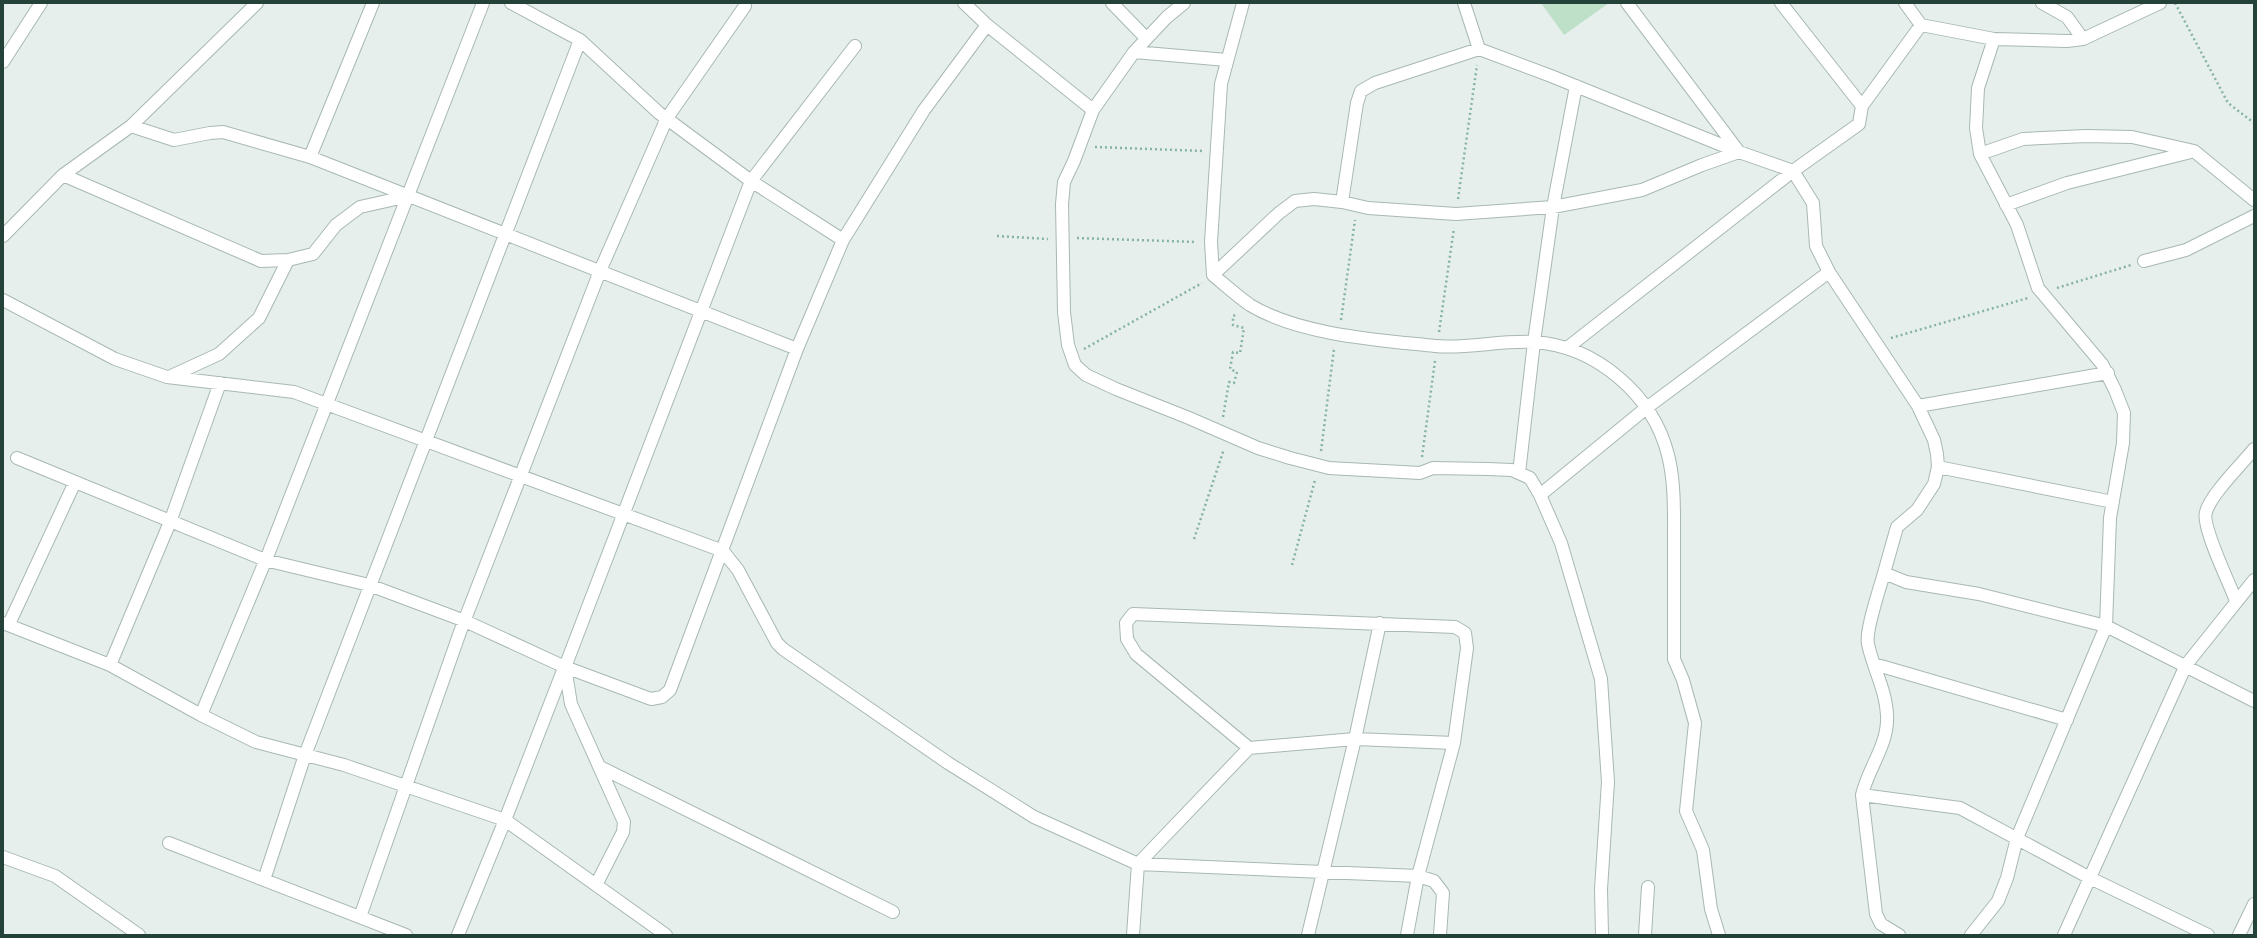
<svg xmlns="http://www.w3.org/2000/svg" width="2257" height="938" font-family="Cabin,sans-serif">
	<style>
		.green { fill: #bfe0c8 }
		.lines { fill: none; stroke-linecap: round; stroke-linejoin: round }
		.minor-casing { stroke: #a8b8b2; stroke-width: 14 }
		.path { stroke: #86b3a5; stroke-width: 2.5; stroke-dasharray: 2 3; stroke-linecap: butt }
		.minor { stroke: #fff; stroke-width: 12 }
	</style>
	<rect width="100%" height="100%" fill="#e6efeb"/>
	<path class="green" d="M1541 3H1609L1564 35Z"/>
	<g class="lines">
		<g class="minor-casing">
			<path id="minor" d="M511 3 580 40 659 113 751 181 843 240
				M964 3 987 25 1093 110
				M1112 3 1146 38
				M1184 3 1167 17 1134 52 1093 110 1074 161 1064 182 1062 204 1064 312 1068 345 1075 365 1086 375 1116 389 1189 418 1258 448 1290 458 1329 468 1420 473 1433 468 1488 469 1512 470 1530 478 1540 495 1561 543 1601 679 1608 782 1601 889 1602 935
				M1243 3 1221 84 1211 242 1213 275C1225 285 1237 296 1250 305 1299 335 1379 340 1435 346 1467 349 1501 340 1534 342 1596 346 1653 395 1668 455 1675 482 1674 514 1674 542 1674 581 1674 620 1674 659L1683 680 1695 723 1686 811 1703 850 1711 909 1719 935
				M1464 3 1479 49
				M1627 3 1739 152 1793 171 1859 124 1862 106 1781 3
				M1905 3 1921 25 1994 39 2067 41 2083 39 2160 3
				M2042 3 2067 17 2083 39
				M1994 39 1978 88 1976 128 1980 154 2017 225 2038 288 2102 364 2115 390 2124 413 2123 443 2110 518 2106 626 2254 701
				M1134 52 1227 60
				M3 62 41 3
				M1862 106 1921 25
				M131 126 174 140 210 133 223 132 310 157 797 349
				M1980 154 2023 139 2086 136 2132 137 2194 151 2254 200
				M310 157 373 3
				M63 175 261 261 288 260 313 254 336 225 360 207 409 196
				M1342 202 1357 103 1361 91 1375 83 1479 49 1551 76 1739 152
				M2006 205 2067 183 2191 152
				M3 236 63 175 131 126 257 3
				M2144 261 2186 250 2254 216
				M1213 275 1279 213 1295 201 1314 199 1342 202 1368 208 1456 214 1553 207 1642 190 1702 165 1739 152
				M3 300 115 359 167 377 294 392 723 551 738 570 777 643 783 649 948 763 1034 817 1138 864 1418 876 1434 881 1443 893 1440 935
				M1567 348 1793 171 1813 203 1816 246 1829 272 1918 406 1934 440 1937 454 1938 467 1934 484 1917 510 1897 527 1884 573 1906 582 1979 594 2106 626 2017 838 2007 878 1998 901 1971 935
				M169 377 219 354 259 318 288 260
				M1918 406 2108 373
				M17 458 265 560 369 585 465 621 565 667 651 699 662 697 670 690 797 349 843 240 924 110 987 25
				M1938 467 2113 502
				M1519 473 1534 342 1553 207 1576 86
				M1540 495 1645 409 1829 272
				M1884 573C1880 588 1865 631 1868 644 1873 668 1886 690 1887 715 1889 744 1868 768 1862 795L1876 914 1881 924 1899 935
				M2236 601C2230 584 2201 526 2206 512 2211 494 2241 465 2254 449
				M3 623 110 665 201 715 256 742 344 765 505 820 666 935
				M9 624 75 482
				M1874 664 2067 720
				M110 665 170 522 220 383
				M201 715 269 552 483 3
				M1249 748 1136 654 1127 639 1126 623 1133 614 1455 627 1465 633 1467 648 1454 743 1418 876 1407 935
				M600 767 893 912
				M1862 795 1960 808 2090 878 2208 935
				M169 843 406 935
				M3 857 55 876 139 935
				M264 880 305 755 580 40
				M596 885 623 832 624 822 571 704 565 667 751 181 855 46
				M360 917 460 632 600 271 667 118 745 6
				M458 935 505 820 564 668
				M1133 935 1138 864 1249 748 1355 739 1454 743
				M1308 935 1355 739 1380 623
				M1645 935 1648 887
				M2064 935 2186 665 2254 580
				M2239 935 2254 904"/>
		</g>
		<path class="path" d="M2175 3 2228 103 2254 123
			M1095 147 1204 151
			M1458 199 1477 65
			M997 236 1048 239
			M1077 238 1196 242
			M2057 288 2131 265
			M1341 320 1355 220
			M1439 332 1454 228
			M1891 338 2028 298
			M1084 349 1202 283
			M1223 417 1229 382 1234 383 1237 372 1230 369 1233 352 1240 353 1244 328 1233 325V316L1238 314
			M1321 451 1334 349 1332 348
			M1422 457 1435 361
			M1194 539 1224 449
			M1292 565 1315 480H1317"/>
		<use href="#minor" class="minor"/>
	</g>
	<rect width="2257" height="938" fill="none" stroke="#24423a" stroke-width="8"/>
</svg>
